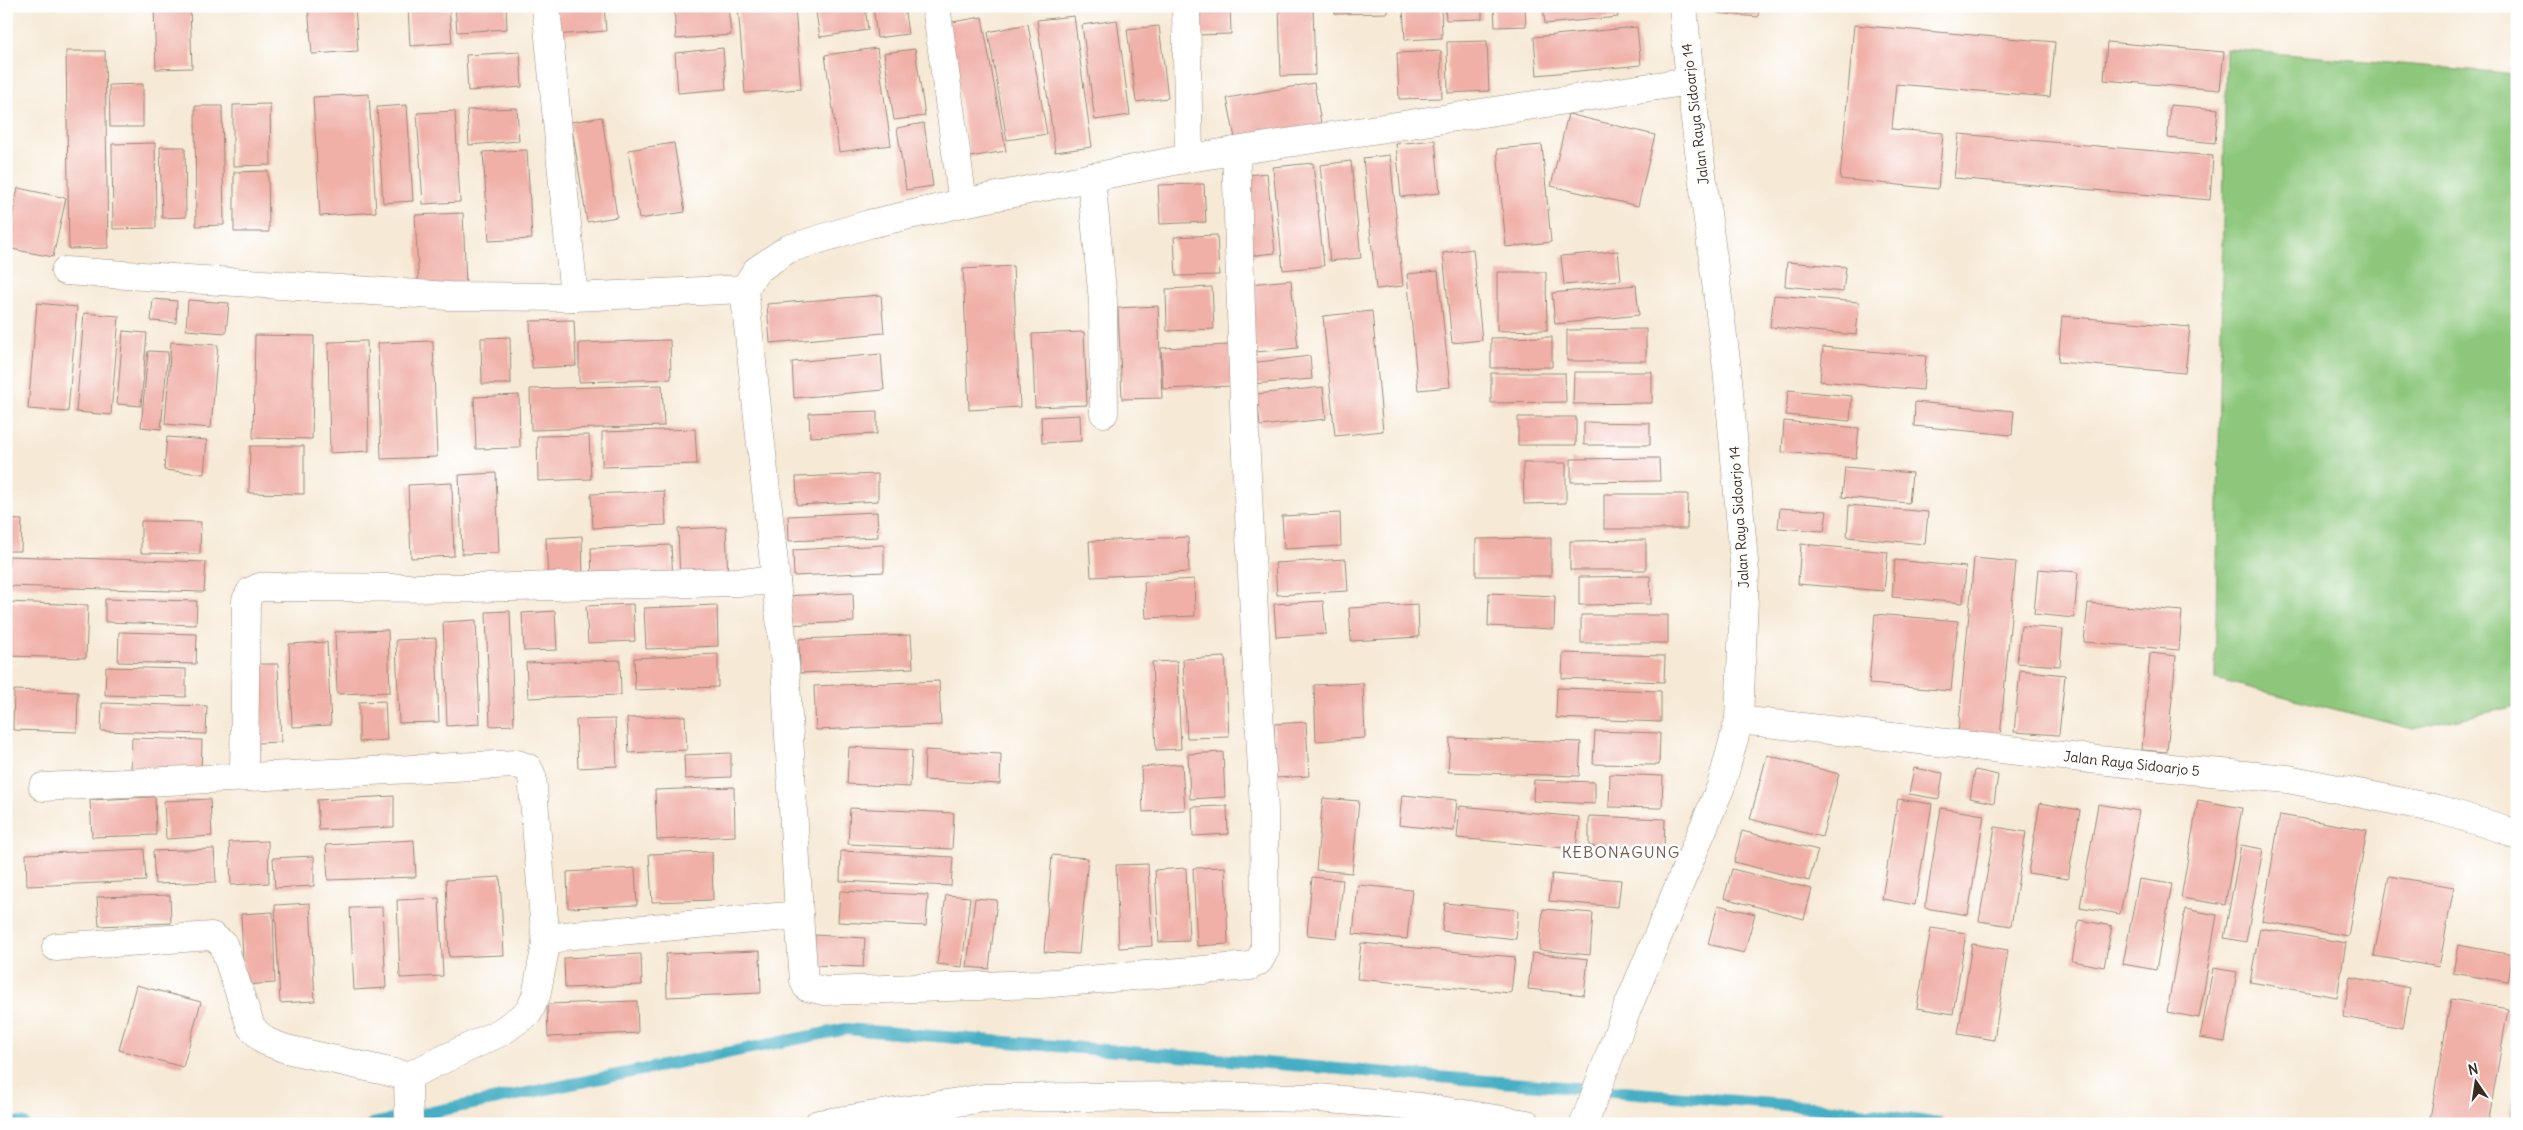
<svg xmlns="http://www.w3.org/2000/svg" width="2523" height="1130" font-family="Delius,sans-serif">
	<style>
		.green { fill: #8cc77c; stroke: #64784d }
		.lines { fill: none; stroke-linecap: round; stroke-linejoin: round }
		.stream { stroke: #46afc5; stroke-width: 12 }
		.building { fill: #f0b0a7 }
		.street-casing { stroke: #988a7a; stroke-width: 29 }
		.secondary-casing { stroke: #988a7a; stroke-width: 29 }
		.street { stroke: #fff; stroke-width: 28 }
		.secondary { stroke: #fff; stroke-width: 28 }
		.labels { text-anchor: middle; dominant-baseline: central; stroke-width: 5; stroke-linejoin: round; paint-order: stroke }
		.street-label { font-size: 14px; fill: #3b2a1e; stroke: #fff }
		.quarter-label { font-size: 16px; letter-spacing: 1px; fill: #7a594e; stroke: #fff }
	</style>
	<rect width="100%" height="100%" fill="#fff"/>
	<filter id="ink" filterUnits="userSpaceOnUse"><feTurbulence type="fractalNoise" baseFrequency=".02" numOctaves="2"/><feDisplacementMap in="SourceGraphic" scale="10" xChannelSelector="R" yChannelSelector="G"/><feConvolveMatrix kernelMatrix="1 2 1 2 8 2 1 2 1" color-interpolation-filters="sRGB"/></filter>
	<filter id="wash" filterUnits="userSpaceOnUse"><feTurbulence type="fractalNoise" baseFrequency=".0096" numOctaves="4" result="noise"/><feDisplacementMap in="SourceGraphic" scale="20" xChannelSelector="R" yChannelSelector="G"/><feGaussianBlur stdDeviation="1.12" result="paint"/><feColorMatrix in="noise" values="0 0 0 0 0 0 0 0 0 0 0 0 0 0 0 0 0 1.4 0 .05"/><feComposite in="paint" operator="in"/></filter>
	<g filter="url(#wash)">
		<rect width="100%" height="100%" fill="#f6e9d5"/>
		<path class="green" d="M2226 49 2517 74V706L2413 729 2215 679Z"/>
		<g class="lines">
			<path class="stream" d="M6 1121 24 1124
				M372 1124 846 1029 1846 1110 1940 1124"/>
		</g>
		<g id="blocks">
			<path class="building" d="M154 6H190L192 68 156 69Z
				M308 6H355L358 51 312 54Z
				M408 6H449L452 43 410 46Z
				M455 6H506L507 29 457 32Z
				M553 6H604L606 31 554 35Z
				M674 6H728L731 35 676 39Z
				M738 6H795L801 89 745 93Z
				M815 6H865L868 30 820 37Z
				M873 6H904L908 34 877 38Z
				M1195 6H1230L1231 34 1196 35Z
				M1279 6H1313L1315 75 1281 76Z
				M1335 6H1388V13L1335 14Z
				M1403 6H1441L1442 38 1405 40Z
				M1445 6H1482V19L1446 20Z
				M1494 6H1525L1526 26 1495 27Z
				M1543 6H1617L1618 17 1545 24Z
				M1718 6H1759L1758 17 1717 13Z
				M1074 16 1092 147 1055 152 1037 20Z
				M982 17 1006 151 970 157 947 23Z
				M1117 20 1130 115 1095 120 1082 25Z
				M1028 24 1047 134 1007 140 988 32Z
				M1854 25 2055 42 2050 97 1896 84 1892 129 1943 133 1938 189 1840 179Z
				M1159 26 1168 98 1136 102 1127 29Z
				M1637 27 1641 65 1537 75 1534 37Z
				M1487 41 1489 91 1448 93 1447 42Z
				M2107 42 2224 52 2220 90 2104 80Z
				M723 48 726 89 678 93 675 53Z
				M877 48 891 145 839 152 825 55Z
				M915 49 925 116 894 120 884 53Z
				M66 51H105L108 248 69 249Z
				M1441 51 1442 98 1399 99 1397 53Z
				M520 52 522 87 468 91 466 55Z
				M1314 83 1322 128 1236 143 1227 98Z
				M143 84V127H110L109 85Z
				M369 94 376 212 320 216 313 97Z
				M270 104 271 165 233 166V105Z
				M407 105 413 201 383 203 377 107Z
				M2170 105 2218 109 2215 143 2168 138Z
				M195 106H222L224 225 196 226Z
				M517 108 519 141 469 145 467 110Z
				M455 111 460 202 423 204 417 113Z
				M1568 114 1655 135 1638 206 1551 186Z
				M602 117 617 217 587 222 571 122Z
				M924 123 933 186 906 190 897 128Z
				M1959 134 2213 156 2210 200 1954 178Z
				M1435 140 1440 193 1401 197 1396 144Z
				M155 143 156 228 113 229 112 144Z
				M674 143 685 212 639 219 628 150Z
				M1542 145 1551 242 1506 247 1497 149Z
				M160 147H185L186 217 162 218Z
				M527 150 532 239 489 241 483 152Z
				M1390 155 1403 286 1376 289 1363 158Z
				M1351 161 1361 258 1330 261 1320 165Z
				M1313 163 1324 266 1283 270 1273 167Z
				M268 171 269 232H234V172Z
				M1267 173 1275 253 1247 256 1239 176Z
				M1204 184 1206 222 1160 224 1158 185Z
				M18 188 66 198 53 257 6 248Z
				M463 213 466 285 419 289 415 215Z
				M1217 235 1219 275 1176 276 1174 237Z
				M1473 249 1482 340 1452 343 1443 253Z
				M1618 251 1621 280 1564 285 1561 256Z
				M1787 262 1846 267 1843 292 1785 286Z
				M1013 266 1020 407 969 410 963 269Z
				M1438 271 1450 387 1418 390 1407 274Z
				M1497 272H1546L1547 330 1497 331Z
				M1291 280 1298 348 1256 352 1249 284Z
				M1636 285 1639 315 1555 324 1552 293Z
				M1212 287 1214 329 1167 331 1166 289Z
				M881 295 884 333 770 343 767 304Z
				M1774 295 1859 302 1856 335 1770 327Z
				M153 299 177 301 176 323 151 321Z
				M188 300 229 303 226 333 186 330Z
				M37 303 77 307 68 412 28 409Z
				M1158 306 1162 398 1122 399 1118 308Z
				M1372 311 1383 431 1335 436 1323 316Z
				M84 313 119 316 111 415 76 412Z
				M2062 316 2190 327 2185 373 2058 362Z
				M574 320 576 366 532 368 530 321Z
				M1646 329V361H1567V330Z
				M123 331 147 333 141 406 117 404Z
				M1084 332 1087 405 1035 407 1032 334Z
				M255 335 314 336 312 439 253 438Z
				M510 337 511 384H482L481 338Z
				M1552 337V367L1491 368V338Z
				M670 340 671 379 579 382V343Z
				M367 341 369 451 330 453 328 342Z
				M433 341 437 457 381 459 378 343Z
				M171 342 218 345 211 428 165 424Z
				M1230 345 1232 386 1163 389 1161 348Z
				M1823 347 1926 356 1923 390 1820 381Z
				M148 351 168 352 161 429 141 427Z
				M881 354 884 390 794 398 792 362Z
				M1310 356 1312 379 1253 384 1250 363Z
				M1574 372H1652V403L1573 404Z
				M1491 373H1565L1566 402 1491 403Z
				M662 385 664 426 531 430 530 389Z
				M1323 387 1326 419 1260 426 1257 394Z
				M1788 390 1852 396 1850 421 1786 415Z
				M519 395 520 448 476 449 474 397Z
				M1915 402 2014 411 2012 435 1914 426Z
				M877 411V434L810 437 809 413Z
				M1080 415 1081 441 1042 443 1041 417Z
				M1518 417H1576V445H1518Z
				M1784 421 1859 428 1856 458 1782 452Z
				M1584 422 1650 423V445H1584Z
				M695 429 697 464 602 467V432Z
				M589 435 591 479 538 481 537 436Z
				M167 437 207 440 204 474 164 470Z
				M250 446H304V494L249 493Z
				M1659 458 1660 481 1571 482V459Z
				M1523 463H1566V503L1524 504Z
				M1845 467 1912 473 1909 503 1842 497Z
				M496 473 499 553 462 554 459 475Z
				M878 474V501L797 505 796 477Z
				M452 483 454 556 411 558 408 485Z
				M664 491 666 525 593 528 591 494Z
				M1604 494H1688L1687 529H1604Z
				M1849 505 1928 512 1925 544 1847 537Z
				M1780 508 1827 511 1824 531 1778 528Z
				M877 512 878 537 789 541 788 516Z
				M1340 513 1341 546 1284 549 1282 516Z
				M6 519 22 520 21 551H6Z
				M141 521 201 522 200 554 141 553Z
				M726 527 728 578 680 580 678 529Z
				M582 536 583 580 548 582 546 538Z
				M1188 537 1189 572 1091 577 1089 541Z
				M1551 538V576H1476V539Z
				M1646 540V570H1570V541Z
				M1801 544 1888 552 1884 591 1798 584Z
				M671 545 673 579 592 583 591 548Z
				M884 545V572L794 576 793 550Z
				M9 556 206 562 204 592 8 586Z
				M1974 558 2016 562 2000 737 1958 734Z
				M1346 559 1348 591 1277 595 1275 563Z
				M1895 560 1966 567 1963 603 1892 597Z
				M2038 569 2078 572 2074 618 2034 614Z
				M1650 576 1651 604 1579 605V577Z
				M1194 579 1195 616 1146 618 1144 582Z
				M853 593 854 622 782 625 781 596Z
				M1489 593 1555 596 1554 629 1488 626Z
				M105 599 197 601 196 625 105 622Z
				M1323 601 1326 634 1276 637 1274 604Z
				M6 602 88 605 86 658 6 656Z
				M2088 603 2182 611 2179 650 2084 642Z
				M633 604 635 641 588 643 586 606Z
				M1418 604 1419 637 1351 641 1349 608Z
				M717 605 718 646 646 649 644 608Z
				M510 611 514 725 490 726 486 612Z
				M555 611 557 650 524 651 522 613Z
				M1875 614 1958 621 1951 691 1869 684Z
				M1581 615H1668V643H1581Z
				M476 620 480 724 447 726 443 622Z
				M2021 626 2063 629 2060 666 2017 663Z
				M388 630 390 692 337 694 335 632Z
				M119 632 197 634 196 664 118 662Z
				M911 635 913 668 800 673 799 639Z
				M436 638 439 722 399 723 396 640Z
				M327 642 331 725 292 727 289 644Z
				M1563 653 1665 656 1664 682 1562 678Z
				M2150 653 2176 656 2167 752 2142 750Z
				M718 654V687L635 690 634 658Z
				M1225 657 1229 737 1187 738 1183 659Z
				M620 660 621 695 528 698 526 663Z
				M1177 661 1181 749 1156 750 1152 662Z
				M254 664H278L281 742 257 743Z
				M106 667 186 669V697L105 695Z
				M2020 670 2065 675 2059 735 2014 732Z
				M939 681 941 725 816 730 814 686Z
				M1363 683 1365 738 1316 741 1314 685Z
				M1557 688 1661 691V722L1556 718Z
				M14 690 78 692 77 732 13 730Z
				M385 701 387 740 359 742V702Z
				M102 703 207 706 206 734 101 731Z
				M685 716 687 750 629 753 627 718Z
				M615 719 617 766 578 768 576 720Z
				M1306 722 1309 776 1276 778 1274 724Z
				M1595 731 1660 733 1659 765 1593 764Z
				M132 738 202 740 201 774 131 772Z
				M1450 738 1581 742 1579 776 1448 772Z
				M849 747 912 750 910 787 847 784Z
				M925 750 1001 754 1000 784 924 780Z
				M1223 752 1225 797 1190 799 1188 754Z
				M731 753V777L685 779 684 755Z
				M1767 755 1839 774 1822 837 1750 819Z
				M1182 764 1185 810 1143 812 1141 767Z
				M1914 768 1943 773 1939 799 1909 794Z
				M1975 770 1998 775 1994 803 1970 798Z
				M1610 774 1663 776 1662 808 1609 807Z
				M1534 780 1595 782V804L1533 801Z
				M734 787 735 836 657 840 655 790Z
				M1402 795 1457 800 1454 831 1399 825Z
				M394 796V827L319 830 317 800Z
				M155 797 156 835 92 837 90 800Z
				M1323 798 1359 801 1352 873 1316 870Z
				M210 799 212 836 166 839 164 801Z
				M1898 799 1932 804 1915 905 1882 899Z
				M2198 800 2242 808 2225 905 2181 898Z
				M2040 803 2080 810 2068 879 2028 873Z
				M2098 804 2139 811 2120 914 2080 907Z
				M1227 806 1228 834 1193 836 1192 807Z
				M1460 806 1579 817 1576 849 1457 838Z
				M850 808 954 813 952 849 848 844Z
				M1941 808 1984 815 1968 915 1925 908Z
				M2280 815 2367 830 2348 936 2262 921Z
				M1589 816 1665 819 1664 848 1589 846Z
				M1995 827 2026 832 2011 926 1979 921Z
				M1742 831 1818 850 1809 881 1734 862Z
				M414 840 416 877 328 880 326 845Z
				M268 841 269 883 231 885 229 842Z
				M2241 845 2263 849 2246 942 2224 938Z
				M144 849 146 881 27 886 26 854Z
				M214 849 216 882 155 884 153 851Z
				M841 851 953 857 951 886 840 881Z
				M712 852 713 900 652 902 649 854Z
				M1052 855 1088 858 1079 954 1044 952Z
				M314 856V886L275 888 273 858Z
				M1148 864 1152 946 1119 948 1116 865Z
				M1225 867 1228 944 1197 946 1193 868Z
				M635 868 637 905 568 908 567 872Z
				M1186 868 1189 941 1159 942 1155 870Z
				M1732 869 1812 889 1804 919 1724 898Z
				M1552 874 1621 880 1618 907 1549 901Z
				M2389 876 2454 887 2439 967 2374 956Z
				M500 877 504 955 449 957 446 880Z
				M1312 877 1343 880 1337 938 1307 935Z
				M2139 879 2172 884 2156 970 2123 964Z
				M1358 885 1412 890 1407 939 1353 934Z
				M840 891 928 895 926 926 838 922Z
				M170 895 171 923 99 926 97 897Z
				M946 895 970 897 962 967 937 964Z
				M439 898 443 976 400 978 397 900Z
				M975 898 997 900 989 969 967 967Z
				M310 903 315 1001 280 1003 275 905Z
				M1445 903 1518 910 1516 939 1442 931Z
				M1718 905 1755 914 1744 953 1708 944Z
				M382 907 386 988 354 990 350 908Z
				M1543 909 1593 913 1590 955 1539 950Z
				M2185 909 2217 915 2199 1018 2167 1012Z
				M273 912 275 983 244 985 241 914Z
				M2079 920 2112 926 2104 967 2072 961Z
				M1931 928 1966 933 1953 1014 1917 1008Z
				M2260 928 2346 943 2337 997 2250 982Z
				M815 935 865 938 863 967 814 965Z
				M1361 943 1515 957 1511 993 1357 979Z
				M1972 944 2008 950 1994 1040 1958 1034Z
				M2458 945 2513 955 2508 982 2453 973Z
				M760 951 761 993 667 997 666 954Z
				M1532 953 1588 959 1584 995 1528 989Z
				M641 954 642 985 565 988 564 958Z
				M2213 968 2237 972 2225 1042 2200 1038Z
				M2350 977 2410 988 2403 1028 2343 1017Z
				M136 985 201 1002 183 1067 119 1050Z
				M2451 999 2508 1009 2488 1124H2429Z
				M637 1001 638 1033 548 1037 547 1004Z
				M2516 1076 2517 1124H2508Z"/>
		</g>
	</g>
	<g filter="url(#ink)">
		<use href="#blocks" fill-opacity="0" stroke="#988a7a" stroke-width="1"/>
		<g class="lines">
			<g class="street-casing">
				<g id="street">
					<path d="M546 6 574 297"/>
					<path d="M936 6 963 203"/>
					<path d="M1186 6 1189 158"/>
					<path d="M1091 177 1103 301 1104 413"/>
					<path d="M65 271 449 296 574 297 744 289"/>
					<path id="s1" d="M1739 720 2189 770 2288 779 2438 809 2503 829 2517 836"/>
					<path d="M244 777 246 600 251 591 260 587 471 588 776 581"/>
					<path d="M43 787 517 764 528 768 532 776 546 944"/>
					<path d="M799 915 804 981 807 987 825 991 1041 984 1250 966 1259 961 1265 950 1264 810 1245 436 1236 151"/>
					<path d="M56 947 212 936 223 944 251 1027 265 1041 286 1049 408 1076 501 1032 529 1012 536 996 546 944 563 936 799 915 785 664 744 289 757 270 788 249 869 224 963 203 1189 158 1690 81"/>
					<path d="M408 1076 409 1124"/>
					<path d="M818 1124 984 1098 1184 1096 1318 1098 1421 1107 1527 1124"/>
				</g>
			</g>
			<g class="secondary-casing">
				<path id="secondary" d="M1584 1124 1627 1009 1721 786 1739 720 1745 573 1727 368 1690 81 1683 6"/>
			</g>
			<use href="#street" class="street"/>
			<use href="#secondary" class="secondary"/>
		</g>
	</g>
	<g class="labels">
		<g class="street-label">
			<text transform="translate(1695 114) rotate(-97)">Jalan Raya Sidoarjo 14</text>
			<text transform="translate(1739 517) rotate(-94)">Jalan Raya Sidoarjo 14</text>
			<text stroke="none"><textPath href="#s1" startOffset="395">Jalan Raya Sidoarjo 5</textPath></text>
		</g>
		<g class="quarter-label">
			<text x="1621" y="852">KEBONAGUNG</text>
		</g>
	</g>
	<rect width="2523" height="1130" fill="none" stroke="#fff" stroke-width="25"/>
	<g transform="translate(2476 1082) rotate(347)" stroke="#ffffff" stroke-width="4" paint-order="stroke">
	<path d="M0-4L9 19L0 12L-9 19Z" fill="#3b2a1e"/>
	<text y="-8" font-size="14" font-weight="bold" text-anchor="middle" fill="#3b2a1e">N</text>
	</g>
</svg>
